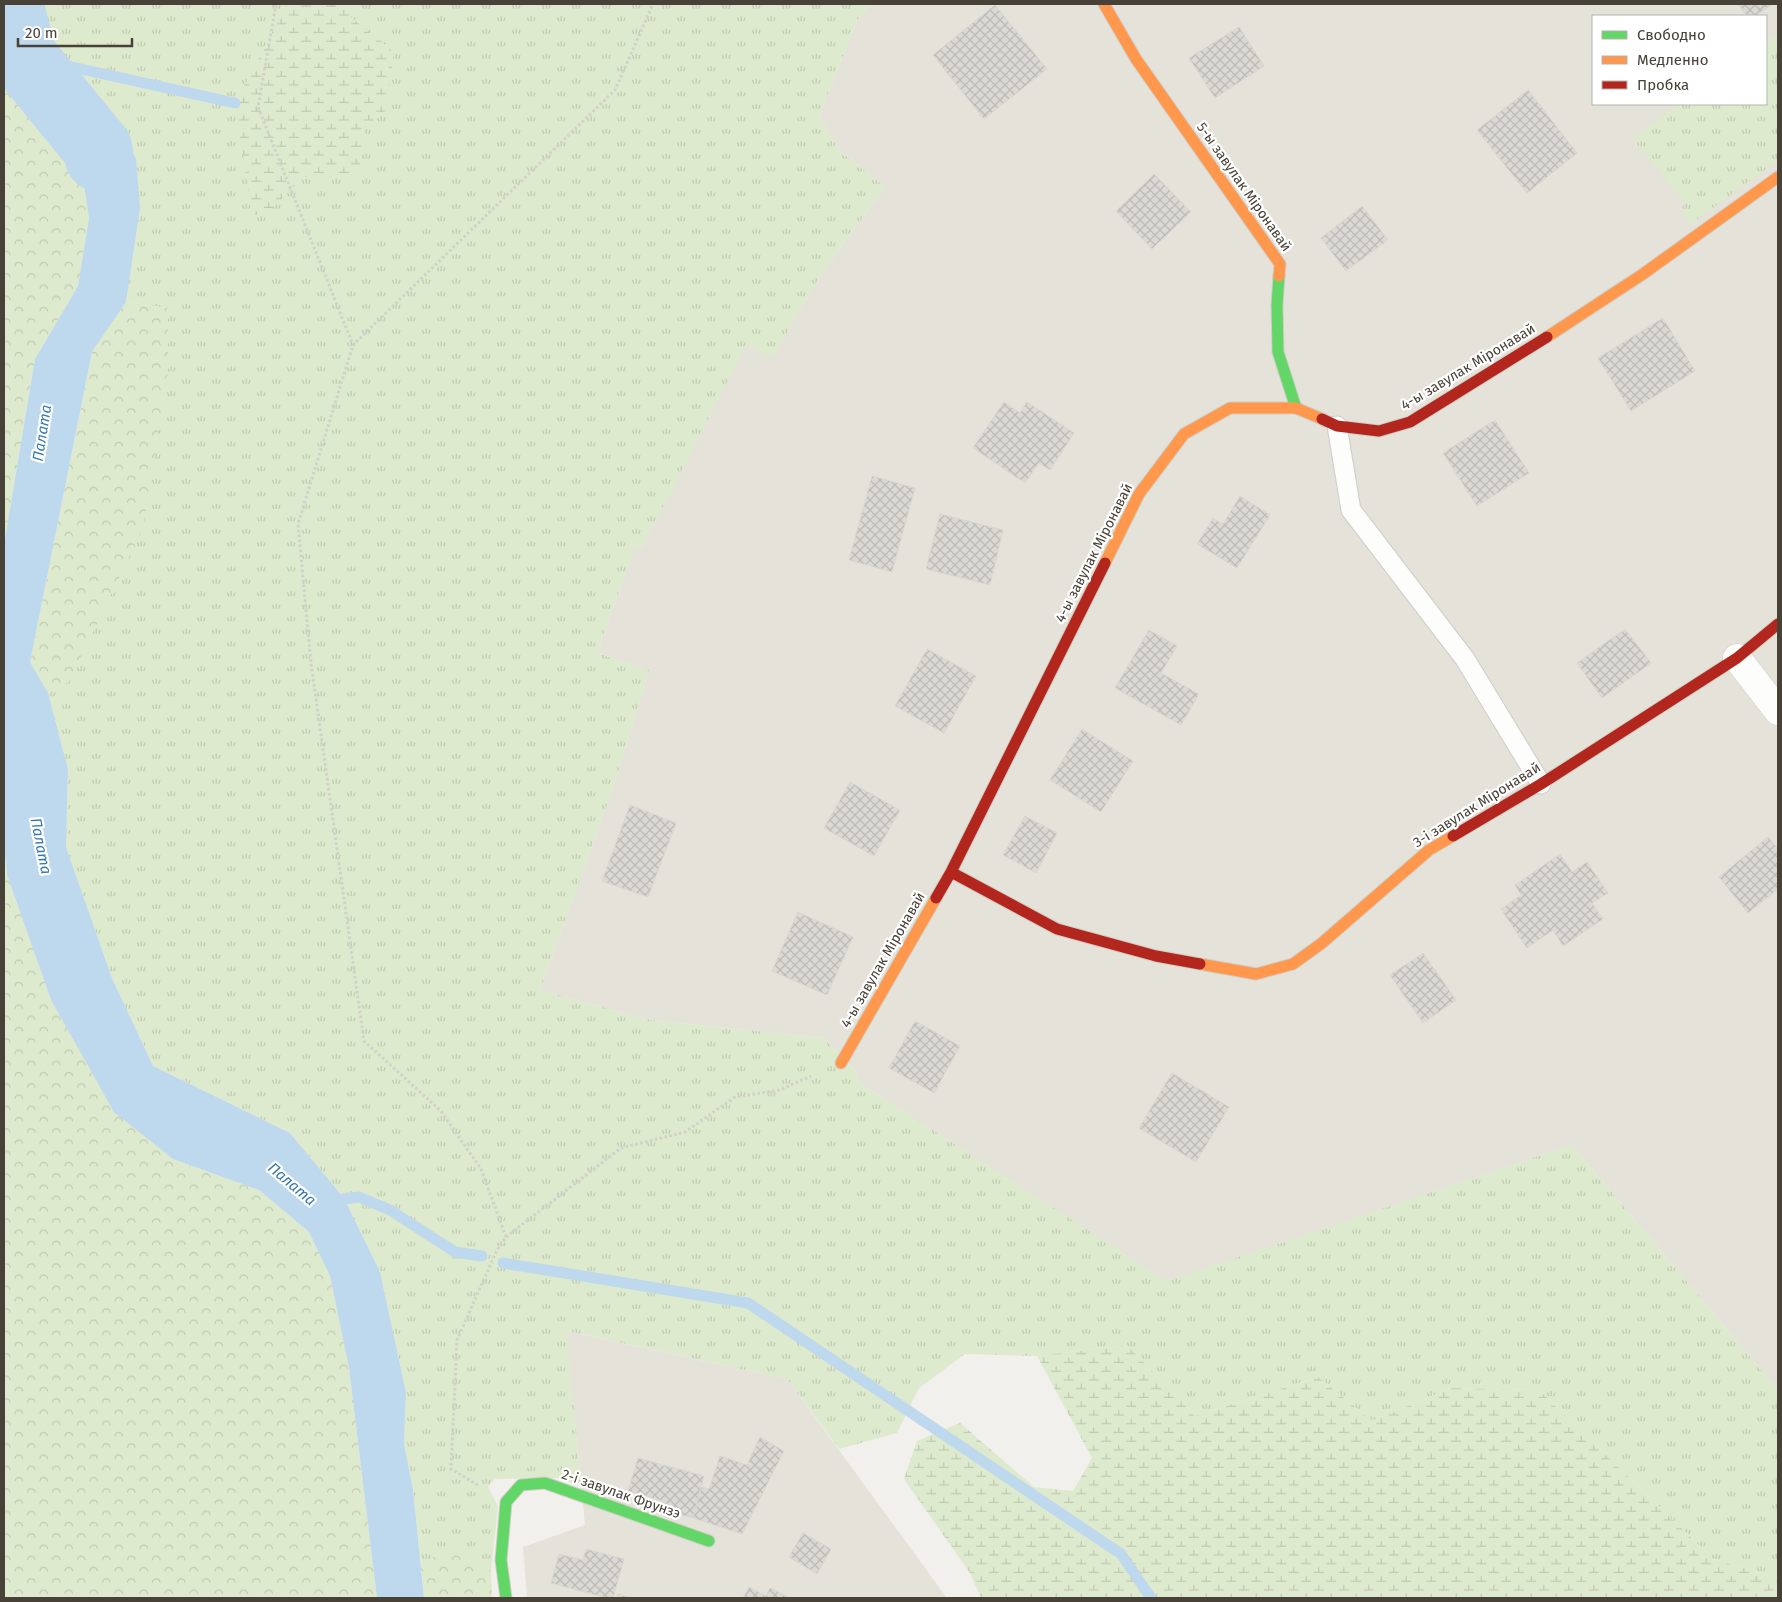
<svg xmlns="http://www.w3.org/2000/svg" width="1782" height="1602" font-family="'Fira Sans',sans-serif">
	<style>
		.residential { fill: #e5e2d9; fill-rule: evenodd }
		.grass { fill: url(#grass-tufts) }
		.forest { fill: url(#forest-crowns) }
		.wetland { fill: url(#wetland-marsh) }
		.water { fill: #bed9ed }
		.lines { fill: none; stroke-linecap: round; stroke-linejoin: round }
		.stream { stroke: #bed9ed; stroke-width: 11 }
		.river { stroke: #bed9ed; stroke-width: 69 }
		.building { fill: url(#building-cross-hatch); stroke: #d9d7d2 }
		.lane-casing { stroke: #cfcdc9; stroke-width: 21 }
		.street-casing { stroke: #cfcdc9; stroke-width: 29 }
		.fast-casing { stroke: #d0cdc3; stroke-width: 13 }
		.slow-casing { stroke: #d0cdc3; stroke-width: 13 }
		.jam-casing { stroke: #d0cdc3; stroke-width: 13 }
		.path { stroke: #d1d0cb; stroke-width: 3; stroke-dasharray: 2.5 2.5; stroke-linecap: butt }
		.lane { stroke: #fdfdfc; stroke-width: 19 }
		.street { stroke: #fdfdfc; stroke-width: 28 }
		.fast { stroke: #63d668; stroke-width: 11 }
		.slow { stroke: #ff974d; stroke-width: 11 }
		.jam { stroke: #b3261e; stroke-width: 11 }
		.labels { text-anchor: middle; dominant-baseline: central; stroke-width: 4.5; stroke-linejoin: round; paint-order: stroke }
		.street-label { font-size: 14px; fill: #474137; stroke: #fff }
		.water-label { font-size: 15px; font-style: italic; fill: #3477b0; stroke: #fff }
	</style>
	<defs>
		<pattern id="grass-tufts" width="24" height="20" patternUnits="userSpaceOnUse" patternTransform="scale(1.25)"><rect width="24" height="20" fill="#deeacd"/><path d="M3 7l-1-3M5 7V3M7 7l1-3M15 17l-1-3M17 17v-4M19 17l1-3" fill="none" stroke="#c0cab1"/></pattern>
		<pattern id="forest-crowns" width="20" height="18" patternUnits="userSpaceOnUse" patternTransform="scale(1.25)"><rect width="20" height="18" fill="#deeacd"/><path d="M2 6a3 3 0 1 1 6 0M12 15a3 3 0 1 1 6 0" fill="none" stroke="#c0cab1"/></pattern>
		<pattern id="wetland-marsh" width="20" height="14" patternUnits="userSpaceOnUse" patternTransform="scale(1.25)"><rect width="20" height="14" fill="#deeacd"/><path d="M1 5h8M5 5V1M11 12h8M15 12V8" fill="none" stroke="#c0cab1"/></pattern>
		<pattern id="building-cross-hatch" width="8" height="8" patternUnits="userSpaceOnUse" patternTransform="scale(1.25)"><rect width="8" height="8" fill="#dbd9d4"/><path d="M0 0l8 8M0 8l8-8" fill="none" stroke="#bdbbb7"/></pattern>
	</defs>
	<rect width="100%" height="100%" fill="#f1f0ec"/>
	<path class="residential" d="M870 4H1778V1390L1572 1145 1167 1282 858 1082 855 1070 823 1038 650 1020 540 990 614 785 649 670 597 653 635 546 642 548 746 344 772 357 820 276 885 187 841 152 819 117 857 20ZM1593 16H1766V104H1593Z
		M566 1331 787 1379 947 1598H527L523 1547 585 1525Z"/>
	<path class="grass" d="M30 4H870L857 20 819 117 841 152 885 187 820 276 772 358 746 345 642 548 635 546 597 653 649 670 614 785 540 990 650 1020 823 1038 855 1070 858 1082 1167 1281 1572 1145 1778 1390V1578L1713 1559 1539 1390 1451 1388 1372 1421 1318 1377 1195 1416 1127 1345 1037 1356 965 1354 919 1388 897 1433 839 1449 787 1379 567 1331 581 1487 559 1478 495 1479 488 1487 498 1506 491 1571 436 1555 421 1566 413 1489 404 1444 406 1392 380 1272 344 1198 290 1133 153 1066 112 978 66 847 68 769 48 693 69 681 168 371V308L126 302 140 209 32 14Z
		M1778 33V160L1691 224 1682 215 1683 201 1632 138 1680 104H1766V42Z"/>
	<path class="forest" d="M4 4 79 153 89 218 78 286 35 359 4 545Z
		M126 302 168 308V371L143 529 69 681 48 693 30 662 92 352Z
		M4 841 7 875 51 1000 173 1159 259 1190 309 1232 330 1276 349 1368 377 1598H4Z
		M466 1553 491 1571 492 1598H424L421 1566 436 1555Z"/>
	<path class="wetland" d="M287 4H344L352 18 394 52 386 110 365 130 358 176 303 177 266 215H252L235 103Z
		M1127 1345 1195 1416 1318 1377 1372 1421 1451 1388 1539 1390 1713 1559 1778 1578V1598H981L970 1573 904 1479 917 1441 960 1423 1034 1487 1073 1491 1092 1458 1037 1356Z"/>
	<path class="water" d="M4 4H30L32 14 136 158 140 209 126 302 92 352 30 662 48 693 68 769 66 847 112 978 153 1066 290 1133 344 1198 380 1272 406 1392 404 1444 413 1489 424 1598H377L349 1368 330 1276 309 1232 259 1190 173 1159 114 1112 51 1000 7 875 4 841V545L35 359 78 286 89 218 79 153Z"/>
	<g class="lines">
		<path class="stream" d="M22 56 235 103
			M330 1201 359 1197 390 1210 455 1252 482 1256
			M503 1263 748 1303 1121 1554 1151 1598"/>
		<path class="river" d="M9 4 22 56 98 149 99 157"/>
	</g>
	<path class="building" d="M1738 4H1773L1755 16H1747Z
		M995 5 1047 69 984 119 933 55Z
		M1239 27 1264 66 1215 98 1189 58Z
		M1528 90 1577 153 1527 193 1477 130Z
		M1154 174 1191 212 1152 249 1116 211Z
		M1362 206 1388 240 1346 271 1321 238Z
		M1663 318 1695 371 1631 411 1598 358Z
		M1004 402 1020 413 1027 402 1074 433 1050 470 1039 463 1025 483 973 448Z
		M1495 420 1529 473 1477 506 1443 453Z
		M872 476 915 488 892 572 849 560Z
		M1240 496 1270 515 1237 568 1197 544 1213 518 1223 524Z
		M940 514 1003 530 990 585 926 569Z
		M1625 629 1651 663 1602 698 1577 663Z
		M1149 630 1177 646 1161 673 1199 694 1181 725 1115 688Z
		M927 649 976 676 944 733 895 706Z
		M1082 729 1133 761 1101 812 1050 780Z
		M850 782 900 810 874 856 824 828Z
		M630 805 676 823 648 897 602 881Z
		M1025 816 1057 833 1036 873 1003 855Z
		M1768 837 1778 849V889L1748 913 1719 877Z
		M1560 854 1572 872 1587 862 1608 893 1592 903 1603 919 1563 946 1553 930 1527 948 1501 909 1521 895 1515 885Z
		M798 912 853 937 827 995 772 971Z
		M1423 953 1456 1000 1423 1023 1390 975Z
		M915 1021 960 1046 934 1093 889 1068Z
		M1172 1073 1229 1107 1196 1162 1139 1128Z
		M760 1437 784 1451 742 1534 693 1518 701 1487 709 1489 720 1456 747 1465Z
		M638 1458 704 1476 693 1518 661 1509 663 1501 628 1491Z
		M803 1533 831 1549 817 1574 789 1557Z
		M586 1549 624 1559 613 1598H607L551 1583 559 1554 583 1560Z
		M749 1587 766 1596 770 1588 790 1598H743Z
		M618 1594 632 1598H617Z"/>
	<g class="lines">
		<g class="lane-casing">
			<path id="lane" d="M1337 426 1351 510 1465 659 1541 784"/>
		</g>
		<g class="street-casing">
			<path id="street" d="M1737 658 1778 711"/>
		</g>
		<g class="fast-casing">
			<path id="fast" d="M1279 276 1277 305 1278 352 1296 408
				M506 1598 501 1560 506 1502 521 1485 545 1483 709 1541"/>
		</g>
		<g class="slow-casing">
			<path id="slow" d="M1104 4 1136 59 1280 264 1279 276
				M1547 337 1643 274 1778 177
				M1105 563 1139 494 1184 434 1230 408H1296L1322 419
				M1200 964 1256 974 1293 964 1322 943 1429 850 1453 836
				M841 1063 936 898"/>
		</g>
		<g class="jam-casing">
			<path id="jam" d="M1322 419 1337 426 1379 431 1410 422 1547 337
				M1453 836 1541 784 1737 658 1778 624
				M951 872 1057 929 1156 956 1200 964
				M936 898 951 872 1105 563"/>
		</g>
		<path class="path" d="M276 4 258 107 353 345
			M506 1237 481 1169 441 1111 364 1041 311 663 298 524 353 345 615 90 653 4
			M478 1485 451 1469 457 1340 497 1250 506 1237 621 1148 685 1132 735 1097 780 1090 811 1076"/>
		<use href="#lane" class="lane"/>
		<use href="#street" class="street"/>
		<use href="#fast" class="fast"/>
		<use href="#slow" class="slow"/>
		<use href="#jam" class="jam"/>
	</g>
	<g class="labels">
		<g class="street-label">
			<text transform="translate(1244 187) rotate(55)">5-ы завулак Міронавай</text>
			<text transform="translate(1468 367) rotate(-31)">4-ы завулак Міронавай</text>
			<text transform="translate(1094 553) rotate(-63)">4-ы завулак Міронавай</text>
			<text transform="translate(1477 805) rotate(-32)">3-і завулак Міронавай</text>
			<text transform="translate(883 960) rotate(-60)">4-ы завулак Міронавай</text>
			<text transform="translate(621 1494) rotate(19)">2-і завулак Фрунзэ</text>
		</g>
		<g class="water-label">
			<text transform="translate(42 433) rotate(-81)">Палата</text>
			<text transform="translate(41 846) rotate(79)">Палата</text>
			<text transform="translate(292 1184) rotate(40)">Палата</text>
		</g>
	</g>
	<rect width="1782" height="1602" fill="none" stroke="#474137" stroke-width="10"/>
	<rect x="1592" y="15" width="175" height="90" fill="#ffffff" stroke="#b5b3af"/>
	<rect x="1602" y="31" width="25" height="8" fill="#63d668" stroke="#b5b3af"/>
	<text x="1637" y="40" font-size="15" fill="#474137">Свободно</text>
	<rect x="1602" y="56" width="25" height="8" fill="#ff974d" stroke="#b5b3af"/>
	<text x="1637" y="65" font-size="15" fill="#474137">Медленно</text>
	<rect x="1602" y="81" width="25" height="8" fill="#b3261e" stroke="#b5b3af"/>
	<text x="1637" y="90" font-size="15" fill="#474137">Пробка</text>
	<path d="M18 38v8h114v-8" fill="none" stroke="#474137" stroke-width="2.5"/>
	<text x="25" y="38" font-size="15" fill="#474137" stroke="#ffffff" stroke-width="4" paint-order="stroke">20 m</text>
</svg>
